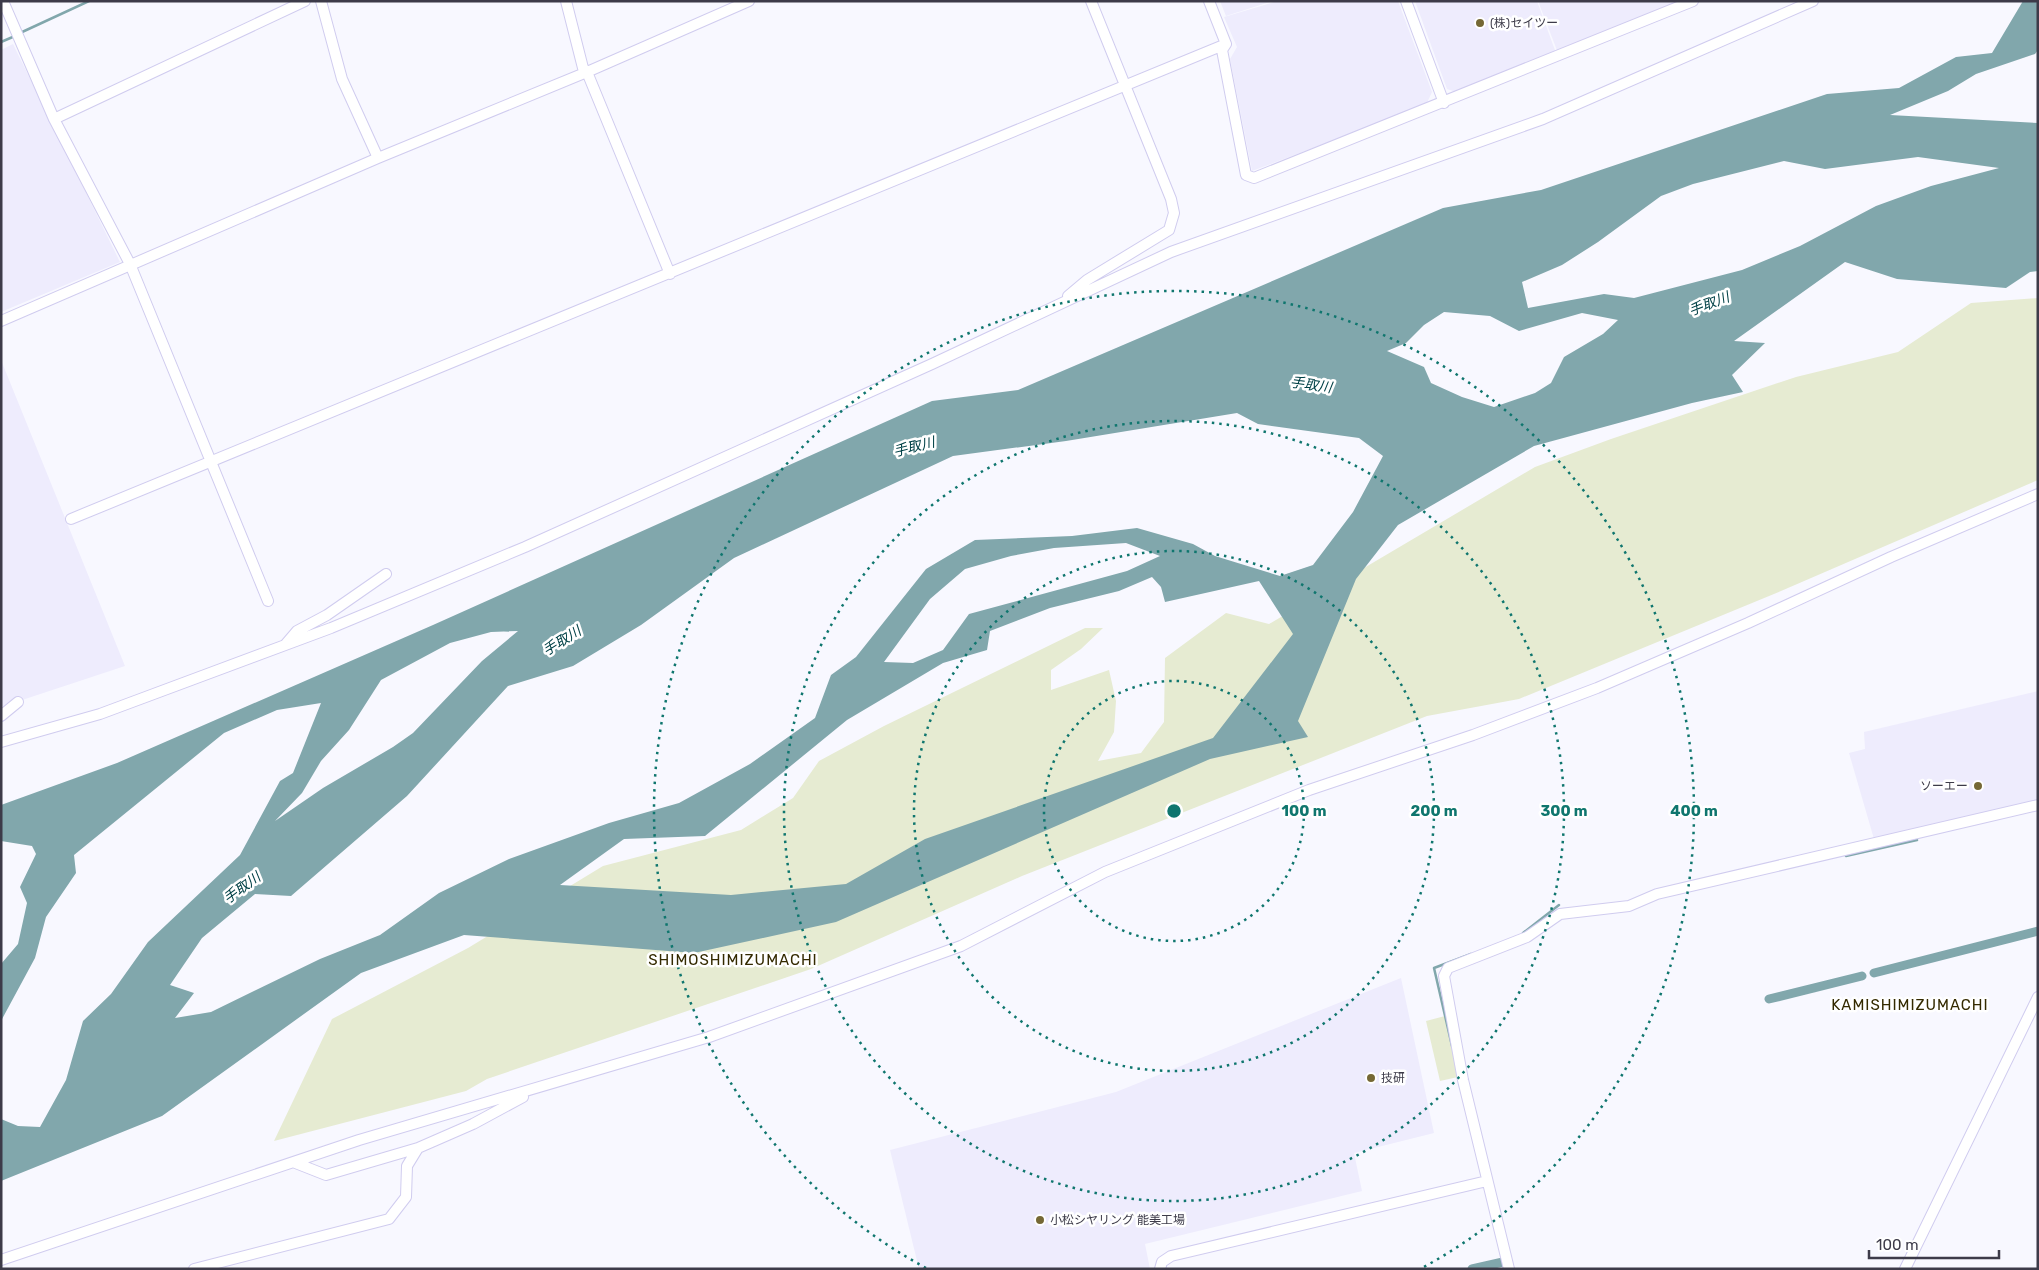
<svg xmlns="http://www.w3.org/2000/svg" width="2039" height="1270" font-family="Rubik,'Noto Sans JP',sans-serif">
	<style>
		.built { fill: #eeecfd }
		.green { fill: #e6ebd2 }
		.water { fill: #81a7ac; fill-rule: evenodd }
		.lines { fill: none; stroke-linecap: round; stroke-linejoin: round }
		.stream { stroke: #81a7ac; stroke-width: 2.5 }
		.canal { stroke: #81a7ac; stroke-width: 9 }
		.minor-casing { stroke: #d0ccef; stroke-width: 12 }
		.minor { stroke: #fff; stroke-width: 10 }
		.ring { fill: none; stroke: #0f766e; stroke-width: 2.5; stroke-dasharray: 2.5 5 }
		.poi-dot { fill: #756835; stroke: #fff; stroke-width: 2 }
		.labels { text-anchor: middle; dominant-baseline: central; stroke-width: 5; stroke-linejoin: round; paint-order: stroke }
		.poi-label { font-size: 12px; fill: #3d3b49; stroke: #fff; text-anchor: start }
		.water-label { font-size: 14px; font-style: italic; fill: #004046; stroke: #fff }
		.quarter-label { font-size: 15px; letter-spacing: 1px; fill: #342a00; stroke: #fff }
		.centre { fill: #0f766e; stroke: #fff; stroke-width: 2.5 }
		.ring-label { font-size: 15px; text-anchor: middle; font-weight: bold; fill: #0f766e; stroke: #fff; stroke-width: 5; stroke-linejoin: round; paint-order: stroke }
	</style>
	<rect width="100%" height="100%" fill="#f8f8ff"/>
	<path class="built" d="M1220 1H1273L1226 16Z
		M1278 1H1398L1432 92 1426 105 1252 171 1230 59 1237 47 1224 17Z
		M1415 1H1537L1556 53 1459 93 1447 89Z
		M1538 1H1681L1558 53Z
		M13 44 120 262 1 312V50Z
		M1 360 125 666 1 707Z
		M2038 691V800L1874 839 1849 753 1865 749 1864 732Z
		M1401 978 1434 1133 1354 1153 1362 1191 1145 1244 1150 1269H919L890 1150 1116 1092Z"/>
	<path class="green" d="M2038 298V480L1781 591 1519 699 1427 716 1022 876 811 969 487 1079 466 1091 274 1141 332 1019 468 948 603 866 741 830 793 798 819 761 884 726 1085 628H1103L1081 649 1051 670V690L1109 670 1116 701 1114 732 1098 761 1141 753 1164 722 1165 658 1226 613 1269 624 1535 467 1611 439 1796 377 1898 352 1971 303Z
		M1445 1016 1458 1077 1440 1081 1426 1021Z"/>
	<path class="water" d="M2023 1H2038V50L2035 54 1976 74 1948 91 1890 115 2038 123V271L2030 272 2006 288 1897 279 1845 262 1734 341 1765 343 1732 375 1743 392 1692 403 1534 446 1398 525 1356 579 1298 721 1308 737 1210 759 836 922 694 953 464 935 361 973 162 1116 1 1181V1119L18 1126 40 1127 66 1080 83 1021 111 994 148 942 240 855 280 781 293 773 321 703 277 710 224 733 74 855 76 873 46 917 35 958 1 1021V964L18 944 27 903 20 887 36 854 32 846 1 841V805L117 763 433 625 932 401 1018 390 1443 208 1541 190 1827 94 1899 88 1956 57 1992 53ZM1918 157 1999 168 1931 186 1876 206 1800 246 1742 270 1634 298 1604 294 1528 308 1522 282 1562 265 1598 242 1661 196 1693 184 1784 161 1825 169ZM1444 312 1490 316 1519 331 1582 313 1618 320 1603 334 1564 357 1551 383 1535 393 1494 407 1462 397 1431 383 1424 367 1387 351 1406 343 1424 325ZM1237 413 1258 424 1359 438 1383 456 1353 512 1313 565 1280 576 1215 556 1193 544 1137 528 1072 536 975 540 926 569 856 657 831 675 815 718 750 764 679 803 609 823 509 859 439 893 380 935 320 959 211 1012 175 1018 194 993 170 985 202 938 255 894 291 896 407 796 508 686 573 666 641 625 734 558 953 456 1066 441ZM1126 543 1160 556 1127 571 969 614 943 650 913 663 884 662 930 599 965 569 1011 556 1054 548ZM1152 577 1161 587 1165 602 1259 581 1293 634 1213 738 925 839 846 884 731 895 560 885 624 839 705 836 847 720 943 663 987 650 990 631 1050 608 1119 591ZM518 631 482 661 413 733 393 747 323 788 275 821 302 793 321 761 349 730 381 680 450 643 491 632Z"/>
	<g class="lines">
		<path class="stream" d="M20 33 89 1
			M1 42 15 36
			M1846 856 1917 840
			M1523 933 1559 905
			M1452 1046 1434 968 1471 954"/>
		<path class="canal" d="M1874 973 2038 931
			M1769 999 1862 976
			M1472 1269 1503 1262"/>
		<g class="minor-casing">
			<path id="minor" d="M3 1 54 119 130 264 268 601
				M321 1 342 79 378 158
				M566 1 583 68 587 72 670 274
				M1209 1 1226 44 1222 50 1246 175 1254 178 1693 1
				M1406 1 1444 103
				M54 119 305 1
				M1068 296 1087 280 1169 230 1174 213 1171 199 1091 1
				M1 321 378 158 587 72 749 1
				M71 519 1226 44
				M285 645 297 631 327 615 386 574
				M1 716 18 702
				M1 742 100 714 331 628 525 547 932 364 1171 252 1543 119 1813 1
				M293 1162 326 1175 418 1148
				M1 1260 359 1140 709 1037 961 946 1105 872 1309 790 1473 735 1597 688 1748 623 1891 557 2038 494
				M194 1269 389 1219 406 1197 407 1166 418 1148 473 1124 523 1097
				M1160 1269 1162 1262 1171 1256 1487 1181
				M1509 1269 1463 1080 1444 976 1448 968 1527 937 1560 914 1629 906 1657 894 2038 805
				M1905 1269 2038 997"/>
		</g>
		<use href="#minor" class="minor"/>
	</g>
	<g class="ring">
		<circle cx="1174" cy="811" r="130"/>
		<circle cx="1174" cy="811" r="260"/>
		<circle cx="1174" cy="811" r="390"/>
		<path d="M926 1268A520 520 0 1 1 1422 1268"/>
	</g>
	<g class="poi-dot">
		<circle cx="1480" cy="23" r="5"/>
		<circle cx="1978" cy="786" r="5"/>
		<circle cx="1371" cy="1078" r="5"/>
		<circle cx="1040" cy="1220" r="5"/>
	</g>
	<g class="labels">
		<g class="poi-label">
			<text x="1490" y="23">(株)セイツー</text>
			<text x="1968" y="786" text-anchor="end">ソーエー</text>
			<text x="1381" y="1078">技研</text>
			<text x="1050" y="1220">小松シヤリング 能美工場</text>
		</g>
		<g class="water-label">
			<text transform="translate(1709 304) rotate(-21)">手取川</text>
			<text transform="translate(1311 385) rotate(8)">手取川</text>
			<text transform="translate(914 447) rotate(-14)">手取川</text>
			<text transform="translate(562 641) rotate(-32)">手取川</text>
			<text transform="translate(242 888) rotate(-36)">手取川</text>
		</g>
		<g class="quarter-label">
			<text x="733" y="960">SHIMOSHIMIZUMACHI</text>
			<text x="1910" y="1005">KAMISHIMIZUMACHI</text>
		</g>
	</g>
	<circle cx="1174" cy="811" r="8" class="centre"/>
	<g class="ring-label">
		<text x="1304" y="816">100 m</text>
		<text x="1434" y="816">200 m</text>
		<text x="1564" y="816">300 m</text>
		<text x="1694" y="816">400 m</text>
	</g>
	<rect width="2039" height="1270" fill="none" stroke="#3d3b49" stroke-width="5"/>
	<path d="M1869 1250v8h130v-8" fill="none" stroke="#3d3b49" stroke-width="2.5"/>
	<text x="1876" y="1250" font-size="15" fill="#3d3b49" stroke="#ffffff" stroke-width="4" paint-order="stroke">100 m</text>
</svg>
